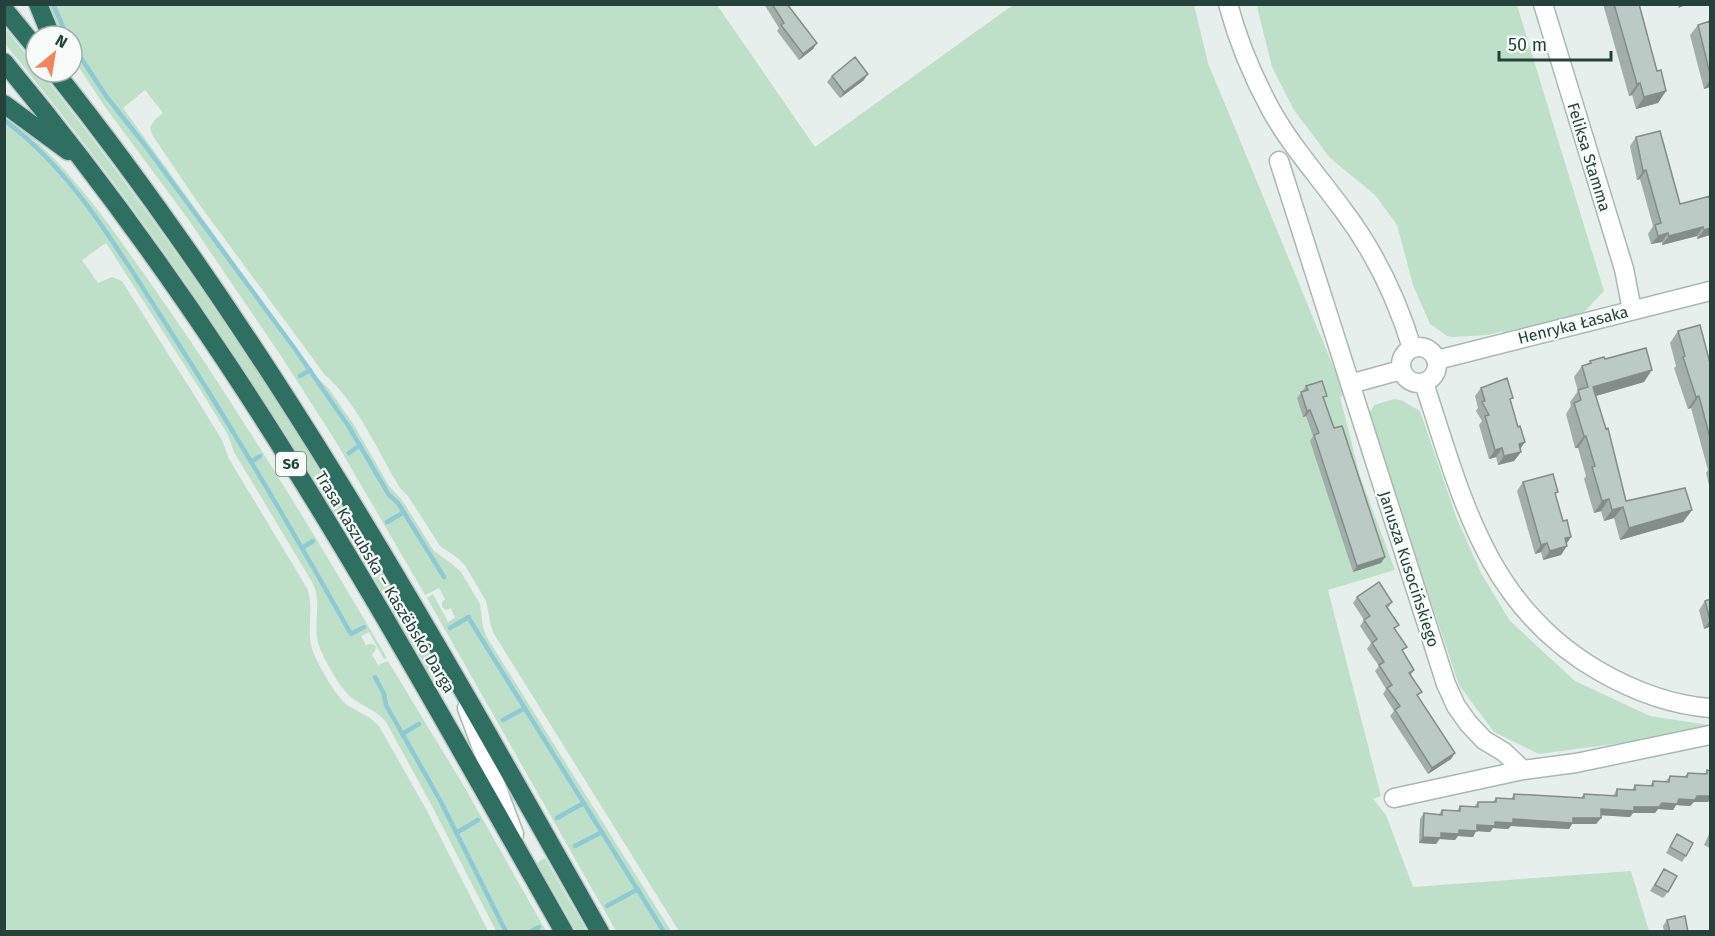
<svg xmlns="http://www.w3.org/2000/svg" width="1715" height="936" font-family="'Fira Sans',sans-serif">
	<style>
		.green { fill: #bfe0c8 }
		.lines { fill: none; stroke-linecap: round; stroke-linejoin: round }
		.stream { stroke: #8ec9d4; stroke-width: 4.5 }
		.minor-casing { stroke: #a8b8b2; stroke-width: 21 }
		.highway-casing { stroke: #c2cac8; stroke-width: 21 }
		.minor { stroke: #fff; stroke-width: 18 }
		.highway { stroke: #2f6f62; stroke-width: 18 }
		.wall { fill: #a1aea9 }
		.shaded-wall { fill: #838d89 }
		.building { fill: #bbcac4; stroke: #838d89; stroke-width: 1.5 }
		.labels { text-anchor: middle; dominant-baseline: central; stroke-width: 4.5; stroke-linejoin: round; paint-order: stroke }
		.shield { fill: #f7fbf9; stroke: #637a73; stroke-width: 1.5 }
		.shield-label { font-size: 15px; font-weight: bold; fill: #24423a }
		.street-label { font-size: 16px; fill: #24423a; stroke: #f7fbf9 }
	</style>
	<rect width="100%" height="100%" fill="#e6efeb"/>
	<path class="green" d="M1260 4 1517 5 1604 291 1578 318 1505 335 1503 331 1488 335 1453 337 1447 336 1430 324 1413 285 1397 225 1375 195 1330 158 1294 110 1272 67 1257 7Z
		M49 5H717L815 147 1013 5H1194L1208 63 1345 395 1340 397 1360 476 1395 570 1328 590 1381 796 1373 799 1386 815 1413 887 1631 871 1649 931H679L494 634 491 626 486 601 466 567 459 559 440 546 408 496 400 488C378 452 357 402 325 375L196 200 153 136C147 125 154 120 163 113L145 90 123 108 317 377 329 389 354 425 389 486 402 500 434 551 452 564 461 572 480 604 483 627 486 636 671 931H616L427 598 433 594 448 622 455 618 451 608 446 610 442 607V602L445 599 439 588 425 595 424 593 333 437 281 356 188 219 103 104 76 63 72 56V36H61Z
		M4 27 36 66V72H41C110 160 176 250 238 343 312 453 379 568 446 683L438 688C309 463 170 243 5 44Z
		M5 116C68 161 112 229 156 291 239 410 314 533 387 658L384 659 369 632 361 636 366 645 372 644 376 646 375 651 372 654 378 665 388 661 465 788 546 931H496L433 808 386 722C377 710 363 707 352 698 341 690 324 659 319 646 312 625 323 602 312 582L234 452 228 435 203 394 106 243 82 260 98 283 112 277 122 281 203 409 222 440 229 459 307 588C314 606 307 626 311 645 314 659 336 697 347 705 358 712 370 716 379 726L426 809 488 931H5Z
		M1394 399 1403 401 1420 411 1457 519 1481 573 1510 621 1575 681 1650 716 1709 725 1697 733 1539 754 1494 732 1459 685 1367 412 1371 411 1374 405Z
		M545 858 587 931H576L537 863Z"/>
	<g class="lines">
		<path class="stream" d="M53 4 67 36
			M72 44 106 96 144 144 295 349 349 427 389 495 398 503 444 577
			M4 120C72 170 117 248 162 318 228 421 291 527 351 634L364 627
			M300 376 310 370
			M349 453 360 445
			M251 462 260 456
			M387 522 404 512
			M302 548 313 541
			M468 617 664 932
			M450 628 469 617
			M375 677 384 694 386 705 441 802 506 932
			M503 720 525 708
			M402 734 419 724
			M557 818 584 803
			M456 833 478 820
			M575 846 602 832
			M607 906 638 889
			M530 932 539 927"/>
		<g class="minor-casing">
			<path id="minor" d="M1228 4C1238 41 1253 77 1271 110 1291 146 1319 177 1343 210 1374 251 1397 299 1412 348
				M1543 4 1624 269 1632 310
				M1279 161 1446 684 1456 706 1468 723 1484 740 1504 752 1523 770 1576 763 1710 735
				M1401 365a18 18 0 1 1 36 0a18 18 0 1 1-36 0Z
				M1437 360 1710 291
				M1424 383C1462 498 1486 606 1599 671 1632 690 1672 705 1710 708
				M1350 384 1401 370
				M467 708 514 834
				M1394 798 1523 770"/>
		</g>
		<g class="highway-casing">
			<path id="highway" d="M38 4 51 36
				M4 9 36 48
				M4 62C84 158 158 259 227 363 349 547 455 740 564 932
				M55 72C267 338 433 636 600 932
				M4 104 68 151"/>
		</g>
		<use href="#minor" class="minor"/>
		<use href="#highway" class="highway"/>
	</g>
	<path class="wall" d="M764 4H787L817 43 813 49 799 60 777 31 779 28Z
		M1603 4H1639L1657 71 1666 91 1658 103 1636 109 1632 95 1629 96Z
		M1710 21V87L1704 89 1690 35 1698 25Z
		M832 76 864 80 840 98 827 82Z
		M1636 137 1680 204 1710 196V235L1697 239V236L1662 245V242L1651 244 1648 234 1653 226 1640 179 1637 180 1630 146Z
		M1678 331 1710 363V489L1706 473 1708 470 1691 408 1688 409 1674 368 1676 366 1670 343Z
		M1605 359 1644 382 1596 396 1626 501 1692 510 1683 522 1620 540 1614 518 1604 521 1601 511 1594 513 1584 479 1586 476 1578 448H1575L1566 414 1571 406 1570 402 1578 391 1574 377 1582 366 1588 364 1590 361Z
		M1306 386 1324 399 1334 428 1385 557 1381 563 1353 572 1310 441 1313 436 1306 416 1303 417 1297 398Z
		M1481 388 1511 401 1521 452 1514 461 1498 465 1496 457 1489 459 1479 425 1482 421 1476 411 1478 408 1475 396Z
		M1523 482 1556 495 1563 521 1571 537 1566 544 1561 555 1543 560 1541 552 1535 554 1517 491Z
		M1357 597 1392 602 1388 608 1403 652 1414 670 1411 675 1418 697 1455 753 1451 759 1428 774 1390 716 1394 711 1383 694 1386 689 1375 671 1379 666 1367 649 1371 643 1360 626 1364 620 1353 603Z
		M1710 599V633L1709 627 1704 629 1699 610 1705 601Z
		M1707 770 1708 802H1694L1690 806 1676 805 1673 810 1658 809 1655 813H1633L1630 817 1601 815V818L1596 824H1572L1569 829 1511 826 1508 829 1493 828 1490 832 1476 831 1473 837 1458 836 1455 840 1440 839 1436 844 1419 843 1420 819 1424 813 1439 814 1442 810 1457 811 1460 806 1474 807 1478 802H1493L1496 798 1511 799 1514 794 1581 798 1584 794 1613 796 1617 789 1632 790 1635 785 1650 786 1653 781 1665 782 1670 776 1684 777 1688 773 1705 774Z
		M1710 832V848L1704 845Z
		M1677 834 1686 856 1682 862 1666 853Z
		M1664 869 1668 892 1663 898 1650 891Z
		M1667 920 1688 932H1664L1663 926Z"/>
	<path class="shaded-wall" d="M1680 4H1690L1678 8Z
		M817 43 813 49 799 60 803 54Z
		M868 74 864 80 840 98 844 92Z
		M1710 80V87L1704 89Z
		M1640 83 1632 95 1629 96 1637 84Z
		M1666 91 1658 103 1636 109 1644 97Z
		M1646 170 1640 179 1637 180 1643 171Z
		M1703 227 1697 236 1662 245 1669 236Z
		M1710 228V235L1697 239 1704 230Z
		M1668 233 1662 242 1651 244 1658 236Z
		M1652 370 1644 382 1585 399 1593 387Z
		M1699 396 1691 408 1688 409 1696 397Z
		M1310 410 1306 416 1303 417 1307 411Z
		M1584 436H1586L1578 448H1575Z
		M1525 442 1519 451V444Z
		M1502 448 1496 457 1489 459 1495 450Z
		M1521 452 1514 461 1498 465 1504 456Z
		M1609 499 1601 511 1594 513 1602 501Z
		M1623 507 1614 518 1604 521 1612 510Z
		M1692 510 1683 522 1620 540 1629 528Z
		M1571 537 1565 546V538Z
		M1547 543 1541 552 1535 554 1541 545Z
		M1567 546 1561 555 1543 560 1550 551Z
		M1385 557 1381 563 1353 572 1357 566Z
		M1710 620V625L1709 627 1704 629Z
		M1455 753 1451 759 1428 774 1432 768Z
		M1697 796H1710V799L1708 802H1694L1690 806 1676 805 1673 810 1658 809 1655 813H1633L1630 817 1597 815 1601 809 1634 807Z
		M1573 818H1601L1596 824H1572L1569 829 1511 826 1508 829 1493 828 1490 832 1476 831 1473 837 1458 836 1455 840 1439 839 1436 844 1419 843 1423 837 1477 825 1513 819Z"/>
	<path class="building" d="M772 4H787L817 43 803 54 781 25 784 23Z
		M1614 4H1639L1657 71 1661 70 1666 91 1644 97 1640 83 1637 84Z
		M1710 21V74L1698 25Z
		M855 57 868 74 844 92 832 76Z
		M1660 131 1680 204 1710 196V228L1704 230 1703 227 1669 236 1668 233 1658 236 1655 225 1661 223 1646 170 1643 171 1636 137Z
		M1700 325 1710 363V438L1699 396 1696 397 1683 357 1685 356 1678 331Z
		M1646 348 1652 370 1593 387 1606 429 1608 428 1626 501 1685 488 1692 510 1629 528 1623 507 1612 510 1609 499 1602 501 1592 467 1595 466 1586 436H1584L1574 403 1581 400 1578 390 1588 387 1582 366 1591 363 1590 361 1604 357 1605 359Z
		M1507 378 1513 398 1510 399 1518 427 1520 426 1525 442 1519 444 1521 452 1504 456 1502 448 1495 450 1485 416 1489 415 1482 402 1485 401 1481 388Z
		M1322 381 1327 396 1323 397 1334 428 1342 426 1385 557 1357 566 1314 435 1319 433 1310 410 1307 411 1301 392 1308 390 1306 386Z
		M1553 474 1558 492 1555 493 1563 521 1567 520 1571 537 1565 538 1567 546 1550 551 1547 543 1541 545 1523 482Z
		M1379 582 1392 602 1386 606 1399 625 1394 628 1407 647 1402 650 1414 670 1409 673 1422 692 1417 695 1455 753 1432 768 1395 710 1400 706 1387 688 1392 685 1379 665 1384 662 1372 643 1377 639 1364 620 1370 616 1357 597Z
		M1710 599V620L1705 601Z
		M1707 770 1710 771V796H1697L1695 800 1679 799 1677 804 1662 803 1659 807H1634V811L1601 809V818H1573V823L1513 819V823L1495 822V826L1477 825V831L1459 830V834L1441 833V838L1423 837 1424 813 1442 815V810L1460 811V806L1478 807V802H1496V798L1514 799V794L1584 798V794L1617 796V789L1635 790V785L1653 786V781L1669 782 1670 776 1687 777 1688 773 1707 774Z
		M1677 834 1693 843 1686 856 1670 847Z
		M1664 869 1677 876 1668 892 1655 885Z
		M1685 916 1688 932H1670L1667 920Z"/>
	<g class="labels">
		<rect class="shield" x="276" y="452" width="30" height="24" rx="4.5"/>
		<g class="shield-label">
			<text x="291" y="464">S6</text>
		</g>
		<g class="street-label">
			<text transform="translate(1589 157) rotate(73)">Feliksa Stamma</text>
			<text transform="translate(1573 325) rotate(-14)">Henryka Łasaka</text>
			<text transform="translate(1409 569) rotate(72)">Janusza Kusocińskiego</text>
			<text transform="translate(385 582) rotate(59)">Trasa Kaszubska – Kaszëbskô Darga</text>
		</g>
	</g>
	<rect width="1715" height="936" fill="none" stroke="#24423a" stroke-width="12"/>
	<g transform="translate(54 54) rotate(30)"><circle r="28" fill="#f7fbf9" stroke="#a3b1ad" stroke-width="1.5"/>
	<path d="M0-4.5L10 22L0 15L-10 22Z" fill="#f4845f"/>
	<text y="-9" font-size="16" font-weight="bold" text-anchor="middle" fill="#24423a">N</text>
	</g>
	<path d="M1499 51v9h112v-9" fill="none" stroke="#24423a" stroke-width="3"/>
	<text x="1508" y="51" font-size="18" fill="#24423a" stroke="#f7fbf9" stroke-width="4.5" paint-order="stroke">50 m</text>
</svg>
